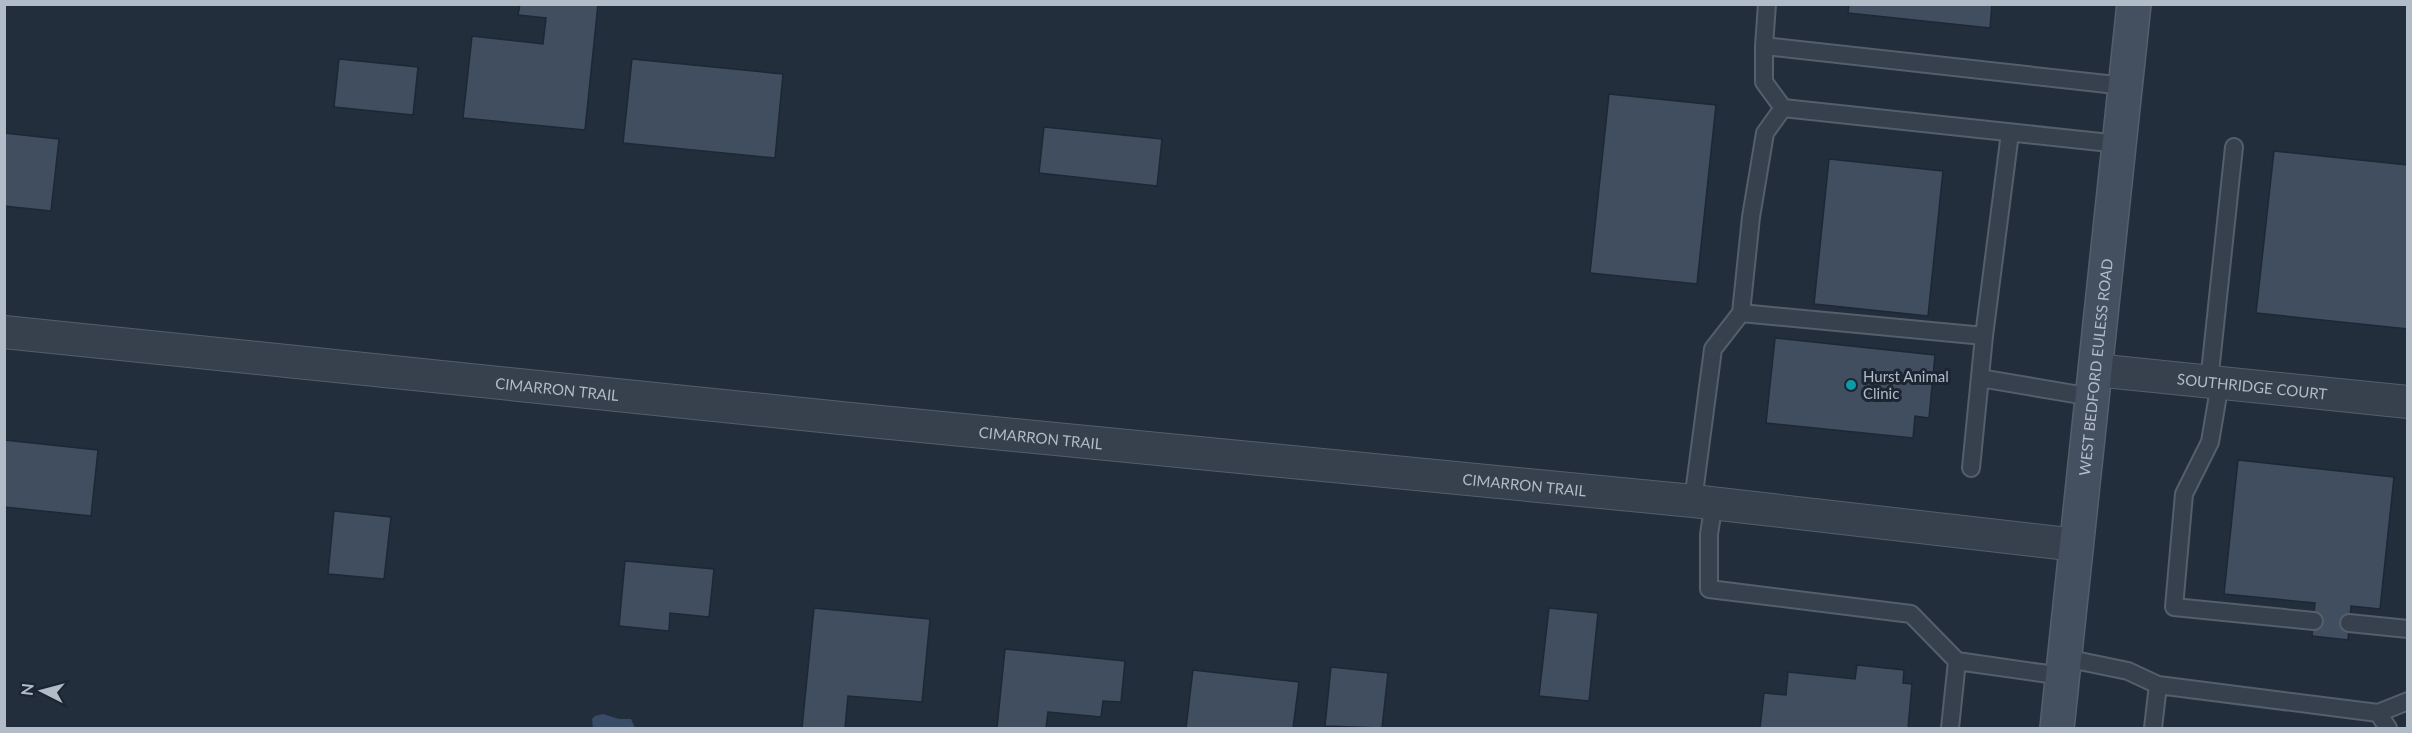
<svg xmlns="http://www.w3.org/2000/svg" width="2412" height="733" font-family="Lato,sans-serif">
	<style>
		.water { fill: #384b67 }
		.building { fill: #414e5f; stroke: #1e2734; stroke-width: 1.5 }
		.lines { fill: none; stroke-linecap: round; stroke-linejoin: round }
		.service-casing { stroke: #555e6b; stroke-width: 20 }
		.minor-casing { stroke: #555e6b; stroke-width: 34 }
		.secondary-casing { stroke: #555e6b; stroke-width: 36 }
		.service { stroke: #37404d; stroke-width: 16 }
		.minor { stroke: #37404d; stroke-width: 32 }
		.secondary { stroke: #444f60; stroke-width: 33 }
		.culture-dot { fill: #0f9aa8; stroke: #1c2532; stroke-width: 2 }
		.labels { text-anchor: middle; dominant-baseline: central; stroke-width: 6; stroke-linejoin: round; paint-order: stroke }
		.street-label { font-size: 15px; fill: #b2bbc8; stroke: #1c2532 }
		.poi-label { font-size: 15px; fill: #b2bbc8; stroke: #1c2532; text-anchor: start }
	</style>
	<rect width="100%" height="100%" fill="#232e3d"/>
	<path class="water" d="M603 714 619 719H631L635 728H593L592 719 595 716Z"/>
	<path class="building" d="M520 4H598L585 130 463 118 472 36 543 44 546 18 518 15Z
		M1849 4H1992L1990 28 1848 13Z
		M339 59 418 67 413 115 334 107Z
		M632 59 783 74 775 158 623 143Z
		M1609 94 1716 105 1697 284 1590 273Z
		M1044 127 1162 139 1157 186 1039 173Z
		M4 133 59 139 51 211 4 206Z
		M2274 151 2408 165V329L2256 313Z
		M1829 159 1943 171 1928 316 1814 304Z
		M1775 338 1935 355 1929 418 1915 416 1913 438 1766 423Z
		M4 440 98 450 91 516 4 507Z
		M2238 460 2394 477 2380 609 2351 606 2348 640 2312 636 2315 603 2224 594Z
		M334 511 391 517 384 579 328 574Z
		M625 561 714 569 709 617 670 613 669 631 619 626Z
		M814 608 930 619 922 702 848 696 845 728H802Z
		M1549 608 1598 613 1589 701 1539 696Z
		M1005 649 1125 661 1121 702 1103 701 1101 717 1048 712 1046 728H997Z
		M1857 665 1904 670 1903 683 1912 684 1908 728H1760L1764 693 1786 695 1788 672 1855 679Z
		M1331 667 1388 673 1382 728 1325 726Z
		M1193 670 1299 682 1293 728H1186Z"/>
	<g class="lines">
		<g class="service-casing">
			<path id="service" d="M1767 4 1764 46 2125 86
				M1764 46V82L1783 108
				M1741 313 1984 336 2010 133
				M1980 378 2092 397
				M2209 382 2234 147
				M2220 383 2210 442 2184 494 2174 607 2314 621
				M1971 468 1984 336
				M1693 501 1713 349 1741 313 1751 217 1765 133 1783 108 2119 144
				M1714 503 1709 534V589L1911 614 1957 661 2062 676
				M2349 623 2408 629
				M2065 658 2128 671 2158 685 2378 713 2408 701
				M2378 713 2388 728
				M1950 728 1957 661
				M2153 728 2158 685"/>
		</g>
		<g class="minor-casing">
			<g id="minor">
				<path id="s1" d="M4 332 870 421 1693 501 2077 545"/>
				<path id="s2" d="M2095 370 2408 402"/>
			</g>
		</g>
		<g class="secondary-casing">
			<g id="secondary">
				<path id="s3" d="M2057 728 2134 4"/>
			</g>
		</g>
		<use href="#service" class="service"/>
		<use href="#minor" class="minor"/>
		<use href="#secondary" class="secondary"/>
	</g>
	<circle class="culture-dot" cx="1851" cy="385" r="6"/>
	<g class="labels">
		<g class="street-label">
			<text stroke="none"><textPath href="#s3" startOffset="363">WEST BEDFORD EULESS ROAD</textPath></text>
			<text stroke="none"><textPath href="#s2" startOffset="158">SOUTHRIDGE COURT</textPath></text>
			<text stroke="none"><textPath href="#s1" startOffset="556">CIMARRON TRAIL</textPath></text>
			<text stroke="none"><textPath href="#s1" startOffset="1042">CIMARRON TRAIL</textPath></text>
			<text stroke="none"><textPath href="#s1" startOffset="1528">CIMARRON TRAIL</textPath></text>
		</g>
		<g class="poi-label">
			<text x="1863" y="376">Hurst Animal<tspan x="1863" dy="17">Clinic</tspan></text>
		</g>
	</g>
	<rect width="2412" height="733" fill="none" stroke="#b2bbc8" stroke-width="12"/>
	<g transform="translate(42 691) rotate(276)" stroke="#1c2532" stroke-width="4.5" paint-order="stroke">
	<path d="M0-4.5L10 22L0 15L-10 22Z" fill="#b2bbc8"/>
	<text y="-9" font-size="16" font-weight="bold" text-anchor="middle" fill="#b2bbc8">N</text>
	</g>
</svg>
